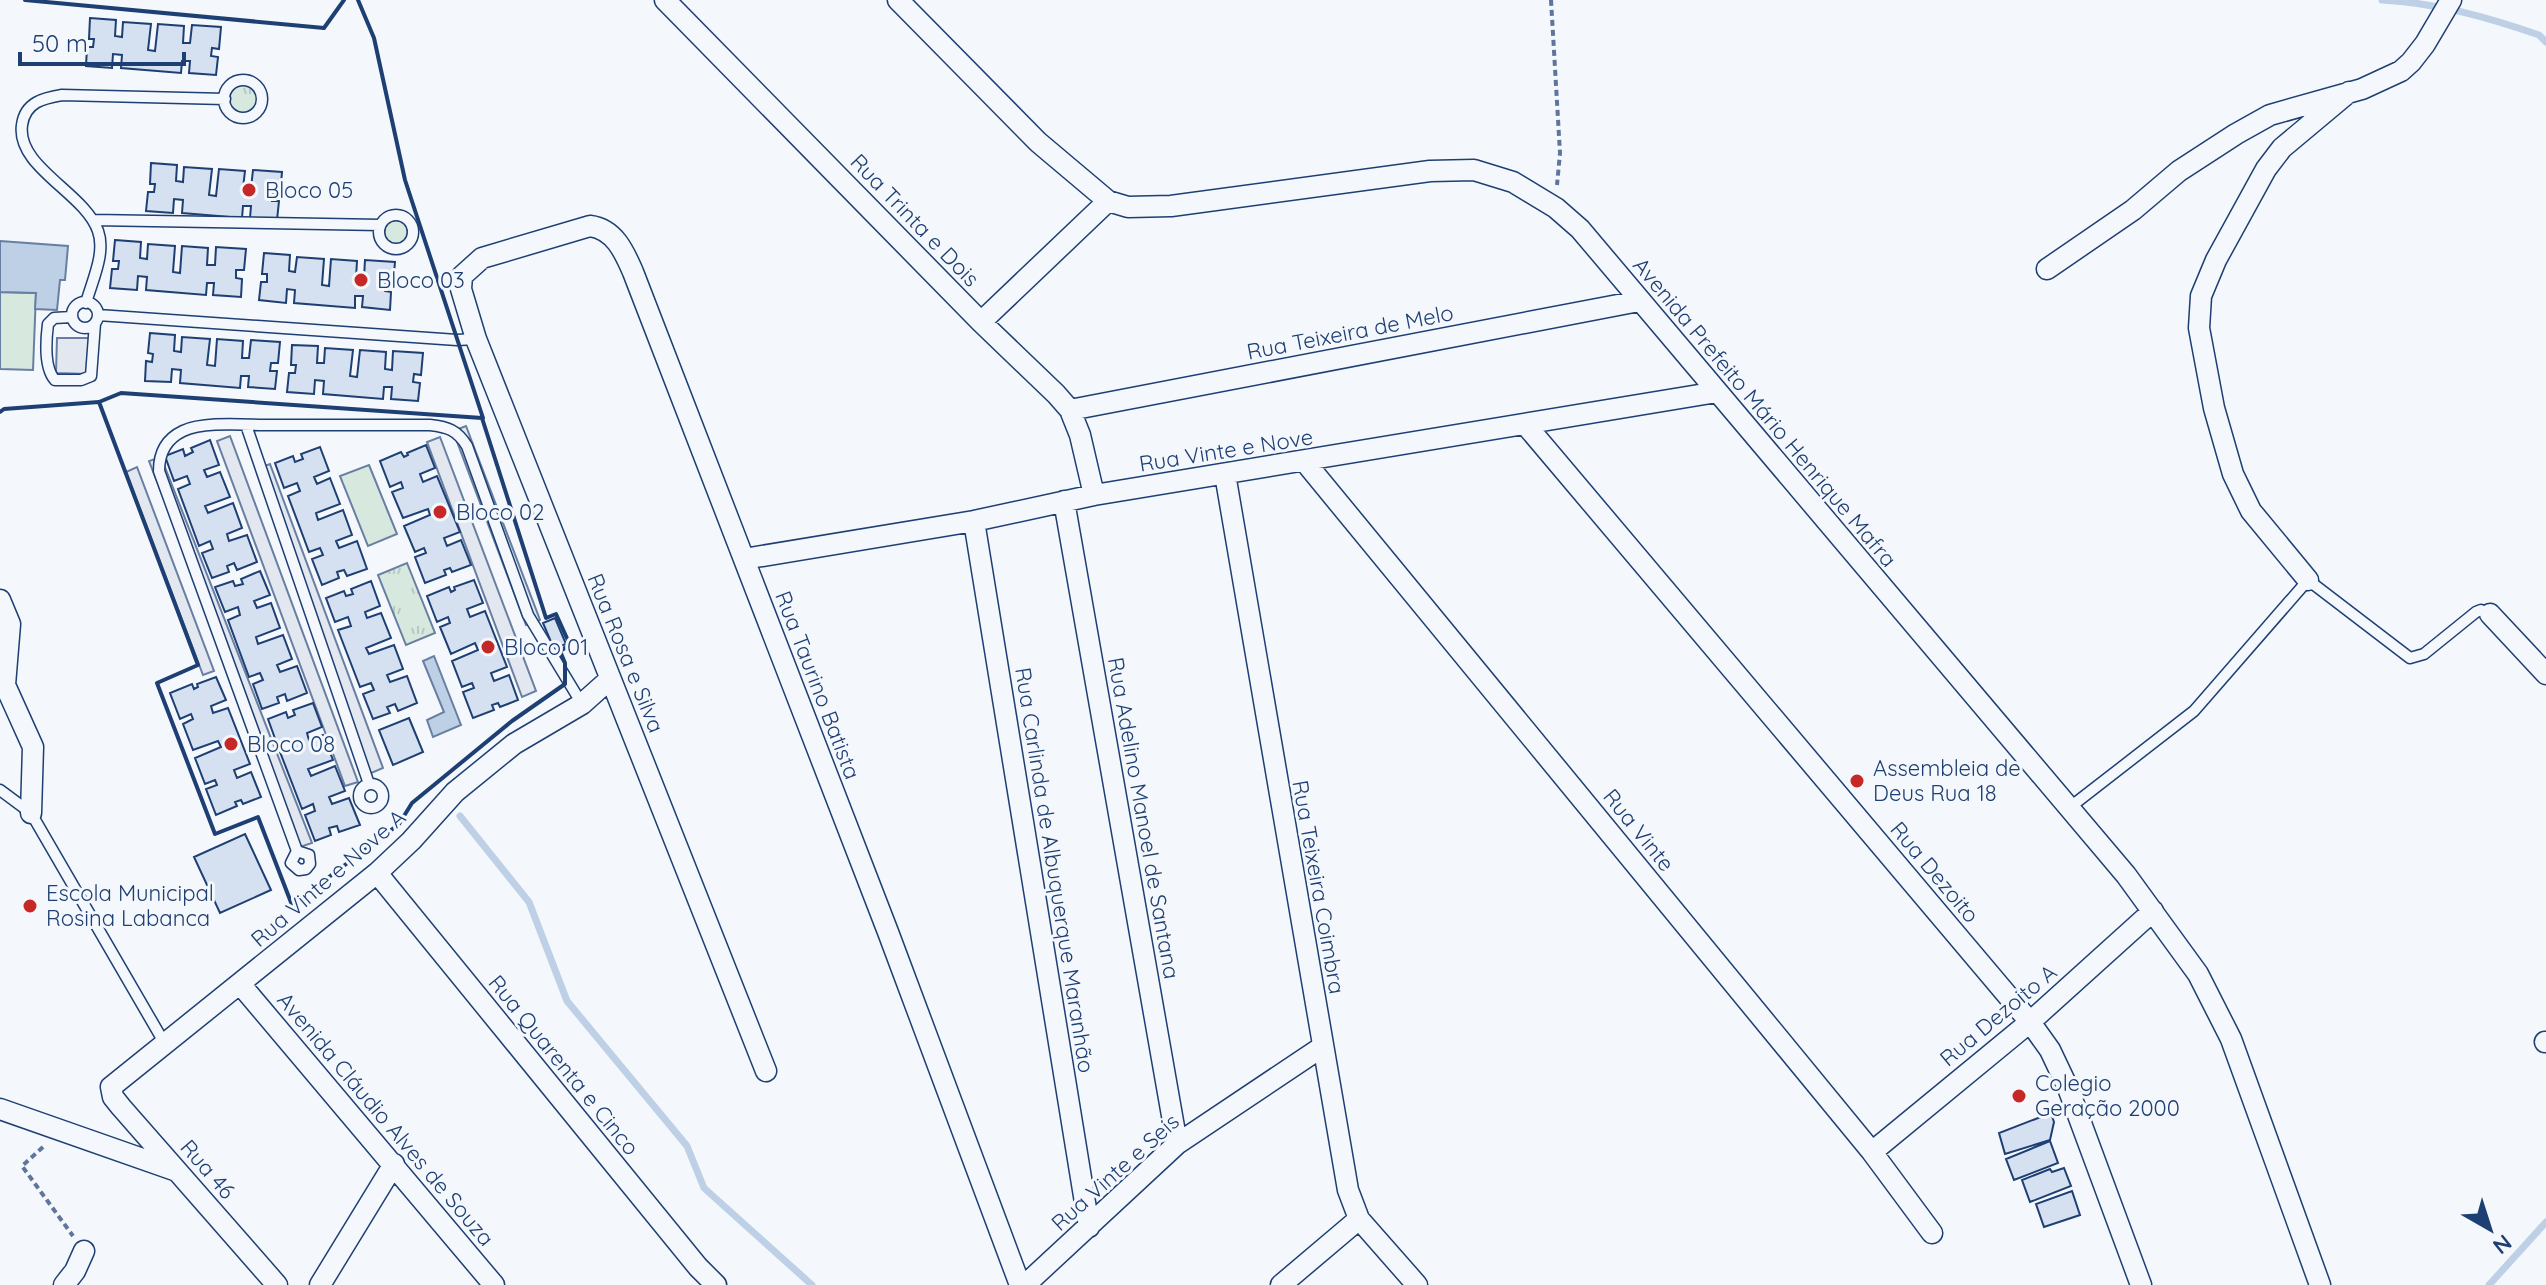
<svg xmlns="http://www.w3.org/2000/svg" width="2546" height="1285" font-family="Quicksand,sans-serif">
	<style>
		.grass { fill: #d7e8df; stroke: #687fa3; stroke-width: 2 }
		.park { fill: url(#park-tufts); stroke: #687fa3; stroke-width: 2 }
		.parking { fill: #e3e8f0; stroke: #687fa3; stroke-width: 2 }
		.water { fill: #bed0e5; stroke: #687fa3; stroke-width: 2 }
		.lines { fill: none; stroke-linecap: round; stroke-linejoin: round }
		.stream { stroke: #bed0e5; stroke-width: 7 }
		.building { fill: #d5e0f0; stroke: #1d3f73; stroke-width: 2 }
		.lane-casing { stroke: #1d3f73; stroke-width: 13 }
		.street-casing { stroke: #1d3f73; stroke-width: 23 }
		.path { stroke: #5e769c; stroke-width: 4; stroke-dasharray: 6 4; stroke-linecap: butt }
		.lane { stroke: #f4f7fb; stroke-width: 10 }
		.street { stroke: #f4f7fb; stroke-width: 20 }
		.wall { stroke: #1d3f73; stroke-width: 4 }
		.poi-dot { fill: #c62828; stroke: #f4f7fb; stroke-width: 3 }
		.labels { text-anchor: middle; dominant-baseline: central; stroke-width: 6; stroke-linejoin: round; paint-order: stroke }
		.poi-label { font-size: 22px; fill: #1d3f73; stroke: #f4f7fb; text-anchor: start }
		.street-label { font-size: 22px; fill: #1d3f73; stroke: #f4f7fb }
	</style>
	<defs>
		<pattern id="park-tufts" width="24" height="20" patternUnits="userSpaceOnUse" patternTransform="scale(2)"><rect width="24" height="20" fill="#d7e8df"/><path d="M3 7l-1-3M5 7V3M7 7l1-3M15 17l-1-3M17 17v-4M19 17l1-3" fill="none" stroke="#b8c8c3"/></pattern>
	</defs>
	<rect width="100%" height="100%" fill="#f4f7fb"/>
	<path class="grass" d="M0 292 36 293 33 370 0 369Z
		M369 465 397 534 368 546 340 476Z"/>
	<path class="park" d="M224 99a19 19 0 1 1 38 0a19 19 0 1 1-38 0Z
		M379 232a17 17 0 1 1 34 0a17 17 0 1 1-34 0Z
		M407 563 435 633 406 645 378 575Z"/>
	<path class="parking" d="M57 338H90L89 374 56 373Z
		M466 426 540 620 526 625 453 431Z
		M230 436 358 782 345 786 217 441Z
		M440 437 536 691 522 697 427 442Z
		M161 457 312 843 300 847 149 461Z
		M270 464 383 768 369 774 256 469Z
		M137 467 214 671 203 675 126 472Z"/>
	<path class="water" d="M0 241 68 246 65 280H60L57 310 35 309 36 293 0 292Z
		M434 656 461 725 433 737 427 720 444 712 423 661Z"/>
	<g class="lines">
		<path class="stream" d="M2382 0C2437 3 2487 17 2539 35L2546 42
			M460 816 529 902 567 1001 687 1146 704 1188 812 1285
			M2489 1285 2546 1222"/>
	</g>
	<path class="building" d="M90 18 116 20 115 36 122 37 123 22 151 24 148 50 155 51 158 24 184 26 183 43H190L192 25 221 27 219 49 212 48 211 56 218 57 216 75 189 73 190 61H182L181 73 121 68 122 55 113 54 112 68 86 66 87 47H93L94 39H89Z
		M151 163 177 165 176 181 183 182 184 167 212 169 209 195 216 196 219 169 245 171 243 188H251L253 170 282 172 280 194 273 193 272 201H279L277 220 250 218 251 206H243L242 218 182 213 183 200 174 199 173 213 146 211 148 192H154L155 184H150Z
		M115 240 141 242 140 258 147 259 148 244 175 246 173 272 180 273 182 246 208 248 207 265H215L216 247 246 249 244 270H236V278L242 279 241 297 213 295 214 283H207L206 295 146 290 147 277 138 276 137 290 110 288 112 269H118L119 261H113Z
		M264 253 290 255 289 271 295 272 297 257 324 259 322 285 329 286 331 259 357 261 356 278H364L365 260 395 262 393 284 385 283V291L391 292 390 310 362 307 363 296H355V308L294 303 295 290 287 289 286 303 259 300 261 282H267V274H262Z
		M150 333 175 335 174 351 181 352 182 337 210 339 207 365 215 366 217 339 243 341 242 358H249L251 340 280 342 278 363H271L270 371H277L275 389 248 387 249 376H241L240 388 180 383 181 370 172 369 171 382 145 381 146 361 152 362 153 354 148 353Z
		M292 345 318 346 317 363H324L325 348 353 350 350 376 357 377 360 350 386 352 385 369 392 370 393 351 423 353 421 375 414 374 413 382 420 383 418 401 391 399 392 387H384L383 399 323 394 324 381 315 380 314 394 287 392 289 373H295L296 365H291Z
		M210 440 219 465 204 470 207 477 220 472 230 497 205 506 208 513 233 503 242 528 227 534 229 541 247 535 257 562 237 570 234 563 227 566 229 572 212 578 202 553 213 549 210 541 199 546 178 489 190 484 187 476 174 481 165 456 183 449 185 456 193 452 191 448Z
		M426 445 435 468 420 474 423 482 437 476 460 532 444 538 447 546 461 540 471 565 452 572 450 568 444 570 446 575 425 583 415 557 426 553 424 548 415 552 404 526 430 515 428 509 403 518 392 492 403 488 401 482 390 487 380 461 401 452 404 457 408 455 407 453Z
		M320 447 329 471 314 477 317 484 330 478 340 504 316 513 318 520 343 510 352 535 336 541 339 548 357 541 367 569 347 576 344 570 337 572 339 578 322 585 312 559 323 555 320 548 309 552 288 496 300 491 297 483 284 488 275 463 293 456 295 462 303 459 301 454Z
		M260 571 270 595 254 601 257 608 271 603 280 628 256 637 258 644 283 635 292 659 277 665 280 672 297 666 307 693 287 701 285 694 277 697 279 703 262 709 253 684 263 680 260 673 249 677 228 620 240 615 238 607 225 612 215 587 233 581 235 586 243 584 241 579Z
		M474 580 483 603 467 609 470 617 485 611 507 667 491 673 494 681 509 675 518 700 500 707 498 703 492 705 494 710 473 718 463 692 474 688 472 683 462 687 452 661 478 650 475 643 451 654 440 627 450 623 448 617 437 622 427 596 449 587 451 592 455 590 454 587Z
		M371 581 380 606 365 612 367 618 381 613 391 638 366 648 369 654 394 645 403 669 387 675 390 682 407 676 417 703 398 711 395 704 387 707 390 713 373 719 363 694 374 690 371 683 360 687 338 630 351 626 348 617 335 622 326 598 344 591 346 596 353 594 351 589Z
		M555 618 566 644 554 649 543 623Z
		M216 677 226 700 211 706 213 713 228 708 250 764 234 770 237 778 251 772 261 797 243 804 241 800 235 802 237 806 216 815 206 789 217 785 215 780 205 784 195 758 221 747 218 741 193 750 183 724 193 719 191 714 180 719 170 693 192 684 194 689 198 687 197 684Z
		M313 703 322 727 307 733 309 740 323 735 333 760 308 769 311 776 335 766 345 791 329 797 332 804 349 798 360 825 339 832 337 826 329 828 331 835 315 841 305 815 315 811 313 804 302 809 280 752 293 747 290 739 277 744 268 719 286 712 288 718 295 715 293 710Z
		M409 718 423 752 393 765 379 730Z
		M245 834 271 890 220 913 194 857Z
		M2051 1113 2054 1122 2050 1140 2005 1154 1999 1133Z
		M2050 1141 2058 1163 2014 1180 2006 1159Z
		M2064 1168 2071 1186 2030 1202 2022 1180 2050 1169 2052 1172Z
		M2072 1191 2080 1215 2044 1227 2036 1204Z"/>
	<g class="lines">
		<g class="lane-casing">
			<path id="lane" d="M224 99a19 19 0 1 1 38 0a19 19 0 1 1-38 0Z
				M379 232a17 17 0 1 1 34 0a17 17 0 1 1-34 0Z
				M93 220 380 225
				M72 315a13 13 0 1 1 26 0a13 13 0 1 1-26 0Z
				M86 303C92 281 106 253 98 231 85 193 16 167 22 125 25 102 44 98 62 95L225 99
				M98 315 457 340 476 339
				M72 317 54 318 48 324C46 340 44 368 55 380H81L91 376 95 323
				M246 425 369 784
				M359 796a12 12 0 1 1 24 0a12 12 0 1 1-24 0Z
				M0 790 31 813 165 1044
				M2069 808 2194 711 2308 580 2410 658 2424 654 2476 612 2481 610 2490 614
				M297 851 309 855 310 864 306 869 299 870 291 863 297 851 159 471C159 453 166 439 183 431 204 421 245 425 269 425 323 425 376 425 430 425 448 427 457 430 467 446L528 615 582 704"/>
		</g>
		<g class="street-casing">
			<path id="street" d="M665 0 981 322 1056 394 1070 410 1080 435 1094 495
				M898 0 1038 142 1108 201 1128 207 1171 206 1430 171 1474 170 1513 182 1556 208 1580 229 2126 875 2198 974 2231 1039 2320 1285
				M2047 269 2133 210 2179 171 2236 134 2270 115 2362 89 2401 71 2411 62 2425 44 2451 0
				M981 322 1108 201
				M1070 410 1639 301
				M1525 424 2030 1022 2050 1050 2068 1088 2141 1285
				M1305 462 1872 1152 1932 1233
				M1225 474 1348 1190 1359 1219 1417 1285
				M1064 501 1177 1144
				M974 521 1089 1227
				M744 559 974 521 1094 495 1717 392
				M2308 580 2251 511 2233 474 2214 408 2199 328 2201 296 2216 260 2266 169 2282 148 2349 92
				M0 600 10 624 5 685 33 747 31 813
				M2490 614 2546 674
				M377 873 698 1267 716 1285
				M241 985 494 1285
				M2545 1042H2546
				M766 1071 476 339 461 289 462 276 482 258 590 226C614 229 624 251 633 272L888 932 1020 1285
				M0 1109 174 1170
				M1872 1152 2030 1022 2153 911
				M64 1285 75 1271 84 1251
				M277 1285 121 1107 113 1097 111 1087 377 873 411 841 455 792 514 744 582 704 610 679
				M320 1285 394 1164
				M1025 1285 1177 1144 1322 1047
				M1281 1285 1359 1219"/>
		</g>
		<path class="path" d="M1551 0 1560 153 1557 185
			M43 1147 22 1166 73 1236"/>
		<use href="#lane" class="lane"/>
		<use href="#street" class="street"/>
		<path class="wall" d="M25 0 324 28 344 0
			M358 0 374 38 405 180 483 418
			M0 412 4 409 99 402 121 393 482 418 546 618 556 614 570 645 560 651 565 663V684L512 721 412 803 399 824 292 905 258 817 215 834 157 683 198 665 99 402"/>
	</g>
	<g class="poi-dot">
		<circle cx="249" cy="190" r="8"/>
		<circle cx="361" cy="280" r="8"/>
		<circle cx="440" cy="512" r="8"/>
		<circle cx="488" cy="647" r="8"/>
		<circle cx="231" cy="744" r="8"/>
		<circle cx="1857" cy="781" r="8"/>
		<circle cx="30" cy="906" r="8"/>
		<circle cx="2019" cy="1096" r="8"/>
	</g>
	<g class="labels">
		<g class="poi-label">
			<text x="265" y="190">Bloco 05</text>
			<text x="377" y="280">Bloco 03</text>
			<text x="456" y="512">Bloco 02</text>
			<text x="504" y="647">Bloco 01</text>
			<text x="247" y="744">Bloco 08</text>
			<text x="1873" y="768">Assembleia de<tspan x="1873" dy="25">Deus Rua 18</tspan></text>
			<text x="46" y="893">Escola Municipal<tspan x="46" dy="25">Rosina Labanca</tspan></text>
			<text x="2035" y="1083">Colegio<tspan x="2035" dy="25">Geração 2000</tspan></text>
		</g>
		<g class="street-label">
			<text transform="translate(915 220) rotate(46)">Rua Trinta e Dois</text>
			<text transform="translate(1350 332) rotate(-11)">Rua Teixeira de Melo</text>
			<text transform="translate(1765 412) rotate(50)">Avenida Prefeito Mário Henrique Mafra</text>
			<text transform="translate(1226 450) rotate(-9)">Rua Vinte e Nove</text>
			<text transform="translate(626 653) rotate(68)">Rua Rosa e Silva</text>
			<text transform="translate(818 685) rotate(69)">Rua Taurino Batista</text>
			<text transform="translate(1144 818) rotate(80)">Rua Adelino Manoel de Santana</text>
			<text transform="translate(1639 830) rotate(51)">Rua Vinte</text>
			<text transform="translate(1055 870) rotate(81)">Rua Carlinda de Albuquerque Maranhão</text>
			<text transform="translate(1935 872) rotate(50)">Rua Dezoito</text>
			<text transform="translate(328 878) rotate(-41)">Rua Vinte e Nove A</text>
			<text transform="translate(1319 887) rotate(80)">Rua Teixeira Coimbra</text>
			<text transform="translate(1998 1015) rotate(-40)">Rua Dezoito A</text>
			<text transform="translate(564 1065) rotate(51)">Rua Quarenta e Cinco</text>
			<text transform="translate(386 1119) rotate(50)">Avenida Cláudio Alves de Souza</text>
			<text transform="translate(208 1169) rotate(49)">Rua 46</text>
			<text transform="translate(1115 1172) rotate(-42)">Rua Vinte e Seis</text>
		</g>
	</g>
	<g transform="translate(2490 1229) rotate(141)" stroke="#f4f7fb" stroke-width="6" paint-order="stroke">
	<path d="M0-6L14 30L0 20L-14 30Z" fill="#1d3f73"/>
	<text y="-12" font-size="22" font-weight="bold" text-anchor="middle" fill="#1d3f73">N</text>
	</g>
	<path d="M20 52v12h164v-12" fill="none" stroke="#1d3f73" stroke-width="4"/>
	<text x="32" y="52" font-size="24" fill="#1d3f73" stroke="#f4f7fb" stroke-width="6" paint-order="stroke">50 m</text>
</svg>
